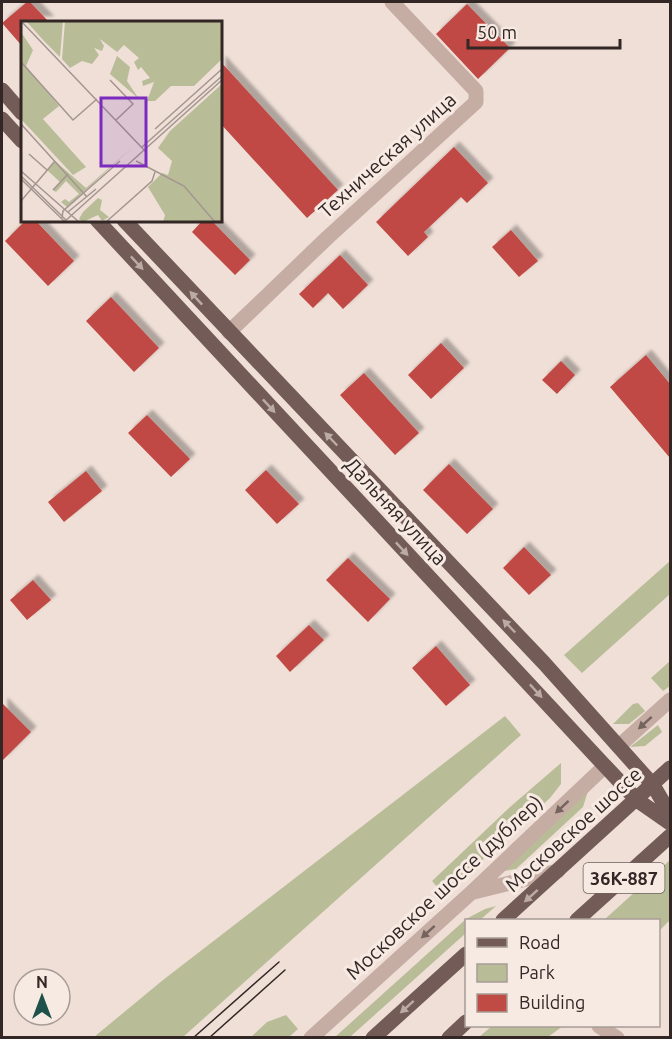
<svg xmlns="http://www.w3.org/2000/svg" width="672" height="1039" font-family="Ubuntu,sans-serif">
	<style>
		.green { fill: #b8bd98 }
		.building { fill: #c04a44; filter: url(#shadow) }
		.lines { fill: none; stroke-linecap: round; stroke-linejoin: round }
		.minor { stroke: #c6ada4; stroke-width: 15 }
		.major { stroke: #735b57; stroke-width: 15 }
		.tram { stroke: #322725; stroke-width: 1.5 }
		.oneway { fill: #bcaaa4 }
		.oneway2 { fill: #75635e }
		.labels { text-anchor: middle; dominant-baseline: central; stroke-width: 6; stroke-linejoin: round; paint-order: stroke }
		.shield { fill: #f7eae3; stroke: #6d625e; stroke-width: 1.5 }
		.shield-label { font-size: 18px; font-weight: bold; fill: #322725 }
		.street-label { font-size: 20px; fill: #322725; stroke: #f7eae3 }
		.inset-road { fill: none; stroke: #a39590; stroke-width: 1.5 }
		.view { fill: #7b2cbf; fill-opacity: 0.15; stroke: #7b2cbf; stroke-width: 3 }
		.inset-edge { fill: none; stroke: #322725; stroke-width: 3 }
	</style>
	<defs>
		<filter id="shadow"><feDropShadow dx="5.5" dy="-5.5" stdDeviation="1.5" flood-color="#0004"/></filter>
	</defs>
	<rect width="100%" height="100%" fill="#efdfd7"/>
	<path class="green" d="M670 561V594L582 673 564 655Z
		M670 661V686L663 691 651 678Z
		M638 703 645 711 629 724H613L633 704Z
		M505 716 521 735 183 1037H94L163 980Z
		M658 725 662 732 645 746 630 747Z
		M561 763V784L550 798 444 895 432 881 510 807Z
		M588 791 583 807 516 869 492 873Z
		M670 860V920L659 931 658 920H604Z
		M496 906 480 920H466V933L350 1037H335L466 919 485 909Z
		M286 1015 298 1029 289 1037H251L267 1022Z
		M492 1026H563L548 1037H479Z"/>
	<path class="building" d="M27 2H30L49 22H22V46L2 23Z
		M467 4 510 48 478 79 436 34Z
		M220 61 338 190 307 218 220 123Z
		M454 147 488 183 467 203 461 197 424 232 428 237 408 256 376 222Z
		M26 220H35L74 261 48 286 5 241Z
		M203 220H211L250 260 235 275 192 232Z
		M511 230 538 261 519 277 492 247Z
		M340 255 368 285 343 309 328 293 313 308 299 294Z
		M111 297 159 348 134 372 86 321Z
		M441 343 464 368 431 399 408 375Z
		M646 355 670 384V458L610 387Z
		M561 361 575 375 557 394 542 380Z
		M364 373 419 433 395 455 340 395Z
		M147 415 190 459 171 477 128 433Z
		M449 464 493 509 467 534 423 490Z
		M266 470 299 504 277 524 245 490Z
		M86 471 102 491 64 522 48 502Z
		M524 547 551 575 529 595 503 568Z
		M348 558 390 599 368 622 326 580Z
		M33 580 51 600 27 620 10 600Z
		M309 625 324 640 290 672 276 656Z
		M436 646 470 685 446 706 412 668Z
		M2 703 31 732 2 761Z"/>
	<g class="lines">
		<path class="minor" d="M229 332 327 238 476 102V91L392 2
			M619 746 670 700
			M474 892 558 871
			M599 1026 617 1038
			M311 1038 472 892 605 766"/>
		<path class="major" d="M2 90 22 113
			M2 119 22 141
			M97 220 605 766 637 800 670 823
			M124 220 544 663 653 785 670 814
			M503 920 670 768
			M577 920 670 836
			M373 1038 466 954
			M449 1038 466 1022"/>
		<path class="tram" d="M193 1038 279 962
			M209 1038 285 970"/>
	</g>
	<defs><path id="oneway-solid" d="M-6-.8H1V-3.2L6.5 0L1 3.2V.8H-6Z" transform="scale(1.5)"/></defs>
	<g class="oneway">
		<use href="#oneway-solid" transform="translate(137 263) rotate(47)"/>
		<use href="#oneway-solid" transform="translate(196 298) rotate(-133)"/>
		<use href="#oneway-solid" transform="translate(269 406) rotate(47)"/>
		<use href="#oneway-solid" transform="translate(331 439) rotate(-134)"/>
		<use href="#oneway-solid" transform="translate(402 549) rotate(47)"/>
		<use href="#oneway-solid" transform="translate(509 626) rotate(-134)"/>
		<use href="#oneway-solid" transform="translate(536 691) rotate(47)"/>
		<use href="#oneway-solid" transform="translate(531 896) rotate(138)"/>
		<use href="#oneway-solid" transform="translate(407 1007) rotate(138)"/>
	</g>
	<g class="oneway2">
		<use href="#oneway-solid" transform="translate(645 723) rotate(138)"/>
		<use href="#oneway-solid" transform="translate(562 807) rotate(137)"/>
		<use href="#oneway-solid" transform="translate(428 932) rotate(138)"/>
	</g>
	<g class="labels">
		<rect class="shield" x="583.5" y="863" width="81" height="30" rx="4.5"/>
		<g class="shield-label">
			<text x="624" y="878">36К-887</text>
		</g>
		<g class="street-label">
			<text transform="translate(387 155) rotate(-42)">Техническая улица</text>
			<text transform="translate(396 511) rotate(47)">Дальняя улица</text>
			<text transform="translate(573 829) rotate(-42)">Московское шоссе</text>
			<text transform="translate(444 887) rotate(-43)">Московское шоссе (дублер)</text>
		</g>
	</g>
	<g transform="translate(21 21)">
		<rect width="201" height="201" fill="#efdfd7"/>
		<path d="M5 0H42L39 36 23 20ZM44 0H201V38L173 65H150L134 80H126L133 61 122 65 121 60 129 57 120 46 117 49 113 41 118 37 103 24 96 31 79 18 83 25 81 30 73 27 78 34 71 43 61 40 49 47 41 38ZM0 11 12 29 5 45 38 85 22 98 65 146 52 154 0 98ZM96 35 109 46 106 60 118 78 89 53ZM201 63V201H142L144 194 127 166 141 152 147 154 151 140 137 127 149 110ZM114 124 46 186 40 181 44 178 48 181 58 173 45 160 35 171 32 169 39 161 26 149 34 140 65 167ZM77 177 81 179 79 189 88 196 81 200 77 194 62 201 58 198 62 191Z" fill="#b8bd98"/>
		<path class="inset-road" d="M0 0 125 131M0 41 52 99 76 78M89 59 112 83 95 99M0 103 66 176M134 108 201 48M121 126 201 55M8 133 26 149M115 140 163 165 194 201M0 150 58 201M0 155 45 199M0 158 44 201M32 169 47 153M0 180 34 140M47 191 75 168M41 197 42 190 99 140M43 201 201 59M85 201 131 160 134 151"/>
		<path class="view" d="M80 77H125V145H80Z"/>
		<rect width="201" height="201" class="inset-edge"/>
	</g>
	<rect width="672" height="1039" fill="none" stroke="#322725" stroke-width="6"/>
	<rect x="465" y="919" width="195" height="108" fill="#f7eae3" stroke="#a89c97" stroke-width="1.5"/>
	<rect x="477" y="938" width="30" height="9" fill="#735b57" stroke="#a89c97" stroke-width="1.5"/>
	<text x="519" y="949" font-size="18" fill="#322725">Road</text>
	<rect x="477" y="964" width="30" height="18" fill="#b8bd98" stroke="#a89c97" stroke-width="1.5"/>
	<text x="519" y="979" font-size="18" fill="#322725">Park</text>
	<rect x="477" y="994" width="30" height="18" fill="#c04a44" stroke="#a89c97" stroke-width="1.5"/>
	<text x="519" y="1009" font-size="18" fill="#322725">Building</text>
	<g transform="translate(42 997)"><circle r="28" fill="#f7eae3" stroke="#a89c97" stroke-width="1.5"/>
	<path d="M0-4.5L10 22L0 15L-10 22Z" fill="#1d514a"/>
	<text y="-9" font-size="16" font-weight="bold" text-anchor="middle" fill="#322725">N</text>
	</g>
	<path d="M468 39v9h152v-9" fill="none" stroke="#322725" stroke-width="3"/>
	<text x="477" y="39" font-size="18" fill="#322725" stroke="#f7eae3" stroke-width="4.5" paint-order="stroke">50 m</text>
</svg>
